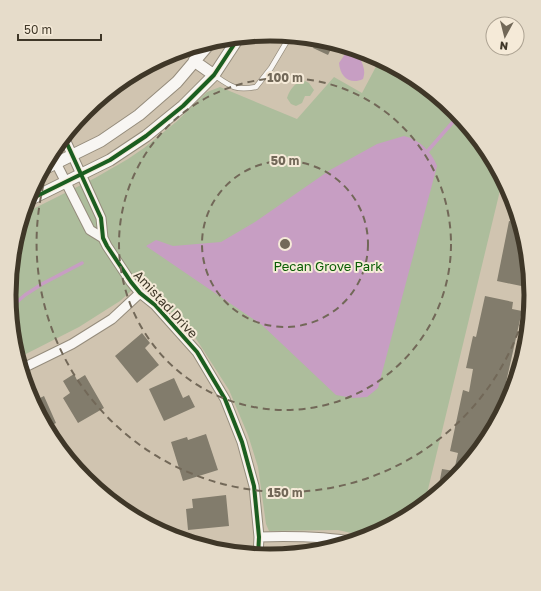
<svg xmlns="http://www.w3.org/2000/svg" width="541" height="591" font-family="'Golos Text',sans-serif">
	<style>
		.green { fill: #adbd9c }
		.water { fill: #c79ec3 }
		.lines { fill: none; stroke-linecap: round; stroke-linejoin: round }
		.stream { stroke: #c79ec3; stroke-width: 3.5 }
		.building { fill: #827c6c }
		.service-casing { stroke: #958c7c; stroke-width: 6 }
		.minor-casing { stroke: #958c7c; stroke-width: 11 }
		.tertiary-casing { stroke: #958c7c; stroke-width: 13 }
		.service { stroke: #f8f6f3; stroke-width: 4.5 }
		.minor { stroke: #f8f6f3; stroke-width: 9 }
		.tertiary { stroke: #f8f6f3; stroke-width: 11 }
		.cycleway-casing { stroke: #f5ead8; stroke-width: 6 }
		.cycleway { stroke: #1b5e20; stroke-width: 4 }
		.ring { fill: none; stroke: #726858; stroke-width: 2; stroke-dasharray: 7 5 }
		.labels { text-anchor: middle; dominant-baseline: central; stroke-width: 4; stroke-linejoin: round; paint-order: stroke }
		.park-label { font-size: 13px; fill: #095d04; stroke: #f5ead8 }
		.street-label { font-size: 13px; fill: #3f3728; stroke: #f5ead8 }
		.rim { fill: none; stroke: #3f3728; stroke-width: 5 }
		.centre { fill: #726858; stroke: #f5ead8; stroke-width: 2 }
		.ring-label { font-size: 12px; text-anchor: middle; font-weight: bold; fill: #726858; stroke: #f5ead8; stroke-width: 4; stroke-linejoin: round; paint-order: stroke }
	</style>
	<rect width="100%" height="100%" fill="#d0c4b0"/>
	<path class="green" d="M380 59 416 78 456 111 488 150 503 178 424 506C408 520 379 535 359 541L360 535 338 530 269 531 266 524 258 467 248 435 229 390 193 334 171 312 152 295 141 282 120 301 79 327 18 358 14 346 9 295 14 244 23 214 95 178 128 159 144 148 176 122 207 92 220 87 297 119 334 77 362 93Z
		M303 80 309 83 314 90 310 96H305L302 103 296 106 291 104 287 98C290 89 294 84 303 80Z"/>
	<path class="water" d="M352 49 359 52C360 63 367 67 363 79 350 85 340 77 339 63L345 54Z
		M404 136C420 140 431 151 437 166L378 388 367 397 353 398 336 395 262 325 146 246 156 240 173 246 221 242 255 222 330 170 377 144Z"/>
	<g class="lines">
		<path class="stream" d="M425 154 459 115
			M10 308 25 295 42 284 82 263"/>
	</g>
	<path class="building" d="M318 39 334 43 328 55 313 48Z
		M509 221 520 223 527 245 529 265 527 275 530 276 531 288 497 281Z
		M485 296 513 302 512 309 522 311 497 423 488 441 455 481 437 495 442 469 454 471 458 453 450 451 463 390 469 392 473 369 466 368 473 336 476 337Z
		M142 333 150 343 145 348 159 365 137 383 115 356Z
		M74 374 77 380 85 375 104 408 78 423 63 398 70 393 63 381Z
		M174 378 183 398 189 395 195 407 164 421 149 389Z
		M44 396 56 423 46 428 32 402Z
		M206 434 218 470 183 481 171 442 187 437 188 440Z
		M226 495 229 526 188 530 186 509 193 508 192 499Z"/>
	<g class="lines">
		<g class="service-casing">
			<path id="service" d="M214 75C230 86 235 91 256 87L271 68 290 36"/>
		</g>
		<g class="minor-casing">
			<path id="minor" d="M64 137 101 218 103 238 107 246 131 282 140 293 155 305 197 352 225 399 242 442 254 486 259 537 258 556
				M51 153 90 230 103 238
				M21 369 72 344 112 319 140 293
				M259 537C292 536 323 536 356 542"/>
		</g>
		<g class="tertiary-casing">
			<path id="tertiary" d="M194 61 214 75
				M42 170 101 141 139 115 177 82 211 42
				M27 201 110 160 146 136 183 106 214 75 239 37"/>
		</g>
		<use href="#service" class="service"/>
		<use href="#minor" class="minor"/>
		<use href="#tertiary" class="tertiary"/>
		<g class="cycleway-casing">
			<path id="cycleway" d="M64 137 101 218 103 238 107 246 131 282 140 293 155 305 197 352 225 399 242 442 254 486 259 537 258 556
				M27 201 110 160 146 136 183 106 214 75 239 37"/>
		</g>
		<use href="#cycleway" class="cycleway"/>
	</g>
	<g class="ring">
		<circle cx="285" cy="244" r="83"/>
		<circle cx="285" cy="244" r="166"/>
		<path d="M531 285A249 249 0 1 1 55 149"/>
	</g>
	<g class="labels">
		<g class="park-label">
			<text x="328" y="266">Pecan Grove Park</text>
		</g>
		<g class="street-label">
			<text transform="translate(166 304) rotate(47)">Amistad Drive</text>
		</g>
	</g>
	<path d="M0 0H541V591H0ZM16 295a254 254 0 1 1 508 0a254 254 0 1 1-508 0Z" fill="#e6dcca" fill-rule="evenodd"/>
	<path class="rim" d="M16 295a254 254 0 1 1 508 0a254 254 0 1 1-508 0Z"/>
	<circle cx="285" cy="244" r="6" class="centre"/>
	<g class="ring-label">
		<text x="285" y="82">100 m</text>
		<text x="285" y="165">50 m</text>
		<text x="285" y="497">150 m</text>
	</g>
	<g transform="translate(505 36) rotate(187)"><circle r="19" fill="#f5ead8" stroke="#aca292"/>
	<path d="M0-3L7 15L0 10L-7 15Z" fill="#726858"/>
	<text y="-6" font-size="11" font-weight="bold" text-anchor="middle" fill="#3f3728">N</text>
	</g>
	<path d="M18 34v6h83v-6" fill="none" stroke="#3f3728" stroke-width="2"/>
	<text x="24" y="34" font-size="12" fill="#3f3728" stroke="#f5ead8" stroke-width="3" paint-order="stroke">50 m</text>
</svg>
